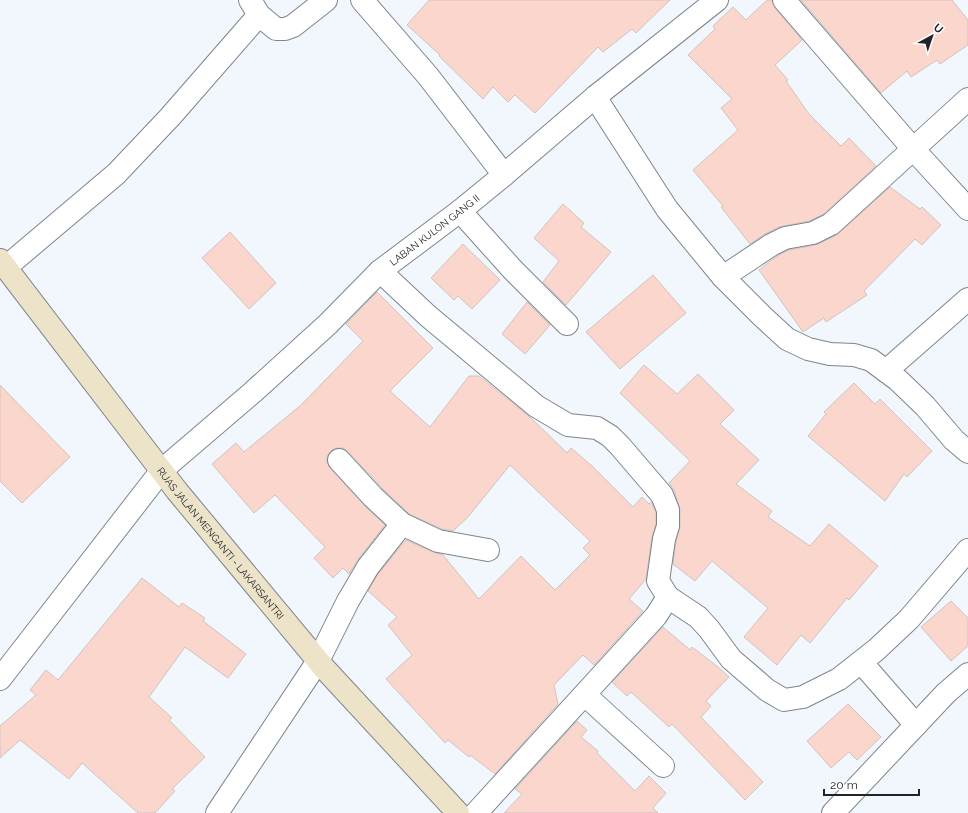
<svg xmlns="http://www.w3.org/2000/svg" width="968" height="813" font-family="Raleway,sans-serif">
	<style>
		.building { fill: #fad6cd; stroke: #d1c3bf }
		.lines { fill: none; stroke-linecap: round; stroke-linejoin: round }
		.street-casing { stroke: #7d858d; stroke-width: 24 }
		.secondary-casing { stroke: #7d858d; stroke-width: 24 }
		.street { stroke: #fff; stroke-width: 22 }
		.secondary { stroke: #ece3c8; stroke-width: 22 }
		.labels { text-anchor: middle; dominant-baseline: central; stroke-width: 3; stroke-linejoin: round; paint-order: stroke }
		.street-label { font-size: 10px; fill: #202427; stroke: #fff }
	</style>
	<rect width="100%" height="100%" fill="#f2f7fd"/>
	<path class="building" d="M429 0H670L636 33 632 29 603 52 598 47 535 113 515 95 508 102 493 87 483 99 439 56 440 55 407 25Z
		M767 0H772L775 8 802 40 775 65 788 80 786 81 809 114 841 146 849 138 876 166 824 214 809 221 779 227 765 234 750 244 721 207 723 206 693 170 738 130 721 108 732 99 688 55 715 29 713 26 733 7 746 20Z
		M801 0H952L968 20V45L940 64 937 60 911 77 907 71 881 93Z
		M890 187 920 209 922 207 941 225 922 245 915 239 864 291 867 295 826 322 824 318 803 332 759 270 777 256 789 250 815 245 837 235Z
		M563 204 584 223 581 227 611 252 566 305 543 282 559 261 534 238Z
		M230 232 276 283 249 309 202 258Z
		M463 244 500 280 472 309 458 296 454 300 431 278Z
		M653 275 686 313 620 369 586 332Z
		M377 292 433 348 390 391 430 427 469 376H479L530 417 567 453 571 448 592 466 633 507 642 497 649 504 651 502 656 512V524L652 537 646 579 629 599 643 611 594 665 583 655 554 685 558 704 495 774 470 755 469 757 448 740 445 743 386 679 412 655 388 625 397 617 368 591 378 574 406 540 433 552 443 555 479 599 521 556 555 590 590 555 583 548 590 541 510 465 468 517 453 531 442 529 409 514 382 488 348 452 343 448H337L331 451 327 456V462L330 468 364 505 385 525 358 559 349 574 343 568 333 578 314 558 325 547 275 495 254 513 212 464 236 443 244 452 301 405 363 341 346 324Z
		M527 302 550 325 525 354 502 334Z
		M644 365 677 394 698 374 734 410 720 424 759 460 736 484 772 511 768 517 810 546 829 524 878 566 849 600 847 598 810 643 801 635 777 665 744 637 768 608 712 561 695 581 673 564 676 542 680 526V510L674 490 669 483 690 461 620 393Z
		M854 383 875 404 880 399 932 451 907 477 904 474 885 501 808 436 826 414 824 412Z
		M0 385 70 457 22 503 0 481Z
		M142 578 179 607 182 603 205 618 203 621 246 654 228 678 185 647 149 697 172 718 169 720 205 757 172 789 175 791 155 813H138L82 763 69 779 20 740 0 758V726L36 695 30 690 46 670 58 680Z
		M951 601 968 618V646L951 661 921 627Z
		M663 627 690 650 692 647 718 667 729 677 706 701 711 706 701 717 763 782 745 800 672 724 669 727 631 692 627 696 612 682Z
		M848 704 881 737 857 760 849 752 831 768 807 741Z
		M577 721 587 730 581 737 598 751 597 753 635 791 649 776 666 793 653 808 658 813H504L522 794 515 789Z"/>
	<g class="lines">
		<g class="street-casing">
			<g id="street">
				<path d="M250 0 259 15 276 29H285L293 26 326 0"/>
				<path d="M362 0 428 76 504 175"/>
				<path d="M784 0 914 150 968 209"/>
				<path d="M595 97 667 209 723 277 762 316 787 339 808 349 830 354 854 355 871 360 898 380 925 406 954 440 968 452"/>
				<path d="M460 211 513 270 567 324"/>
				<path d="M6 267 116 174 170 117 259 15"/>
				<path d="M380 271 428 316 536 406 568 425 597 428 610 436 620 446 662 495 668 510V526L664 539 658 581 668 597 656 616 476 813"/>
				<path d="M723 277 771 245 785 238 813 233 831 224 968 99"/>
				<path d="M886 371 968 299"/>
				<path d="M339 460 373 497 402 524 438 541 488 550"/>
				<path d="M668 597 698 617 709 629 731 659 767 690 784 700 803 697 839 679 876 650 909 619 968 550"/>
				<path d="M861 662 916 725"/>
				<path id="s1" d="M0 679 162 470 253 392 328 324 380 271 460 211 504 175 595 97 717 0"/>
				<path d="M585 695 663 766"/>
				<path d="M217 813 318 661 348 601 368 567 402 524"/>
				<path d="M833 813 946 693 968 674"/>
			</g>
		</g>
		<g class="secondary-casing">
			<g id="secondary">
				<path id="s2" d="M0 260 177 491 324 668 458 813"/>
			</g>
		</g>
		<use href="#street" class="street"/>
		<use href="#secondary" class="secondary"/>
	</g>
	<g class="labels">
		<g class="street-label">
			<text stroke="none"><textPath href="#s1" startOffset="628">LABAN KULON GANG II</textPath></text>
			<text stroke="none"><textPath href="#s2" startOffset="359">RUAS JALAN MENGANTI - LAKARSANTRI</textPath></text>
		</g>
	</g>
	<g transform="translate(932 36) rotate(40)" stroke="#ffffff" stroke-width="3" paint-order="stroke">
	<path d="M0-3L7 15L0 10L-7 15Z" fill="#202427"/>
	<text y="-6" font-size="11" font-weight="bold" text-anchor="middle" fill="#202427">U</text>
	</g>
	<path d="M824 789v6h95v-6" fill="none" stroke="#202427" stroke-width="2"/>
	<text x="830" y="789" font-size="12" fill="#202427" stroke="#ffffff" stroke-width="3" paint-order="stroke">20 m</text>
</svg>
